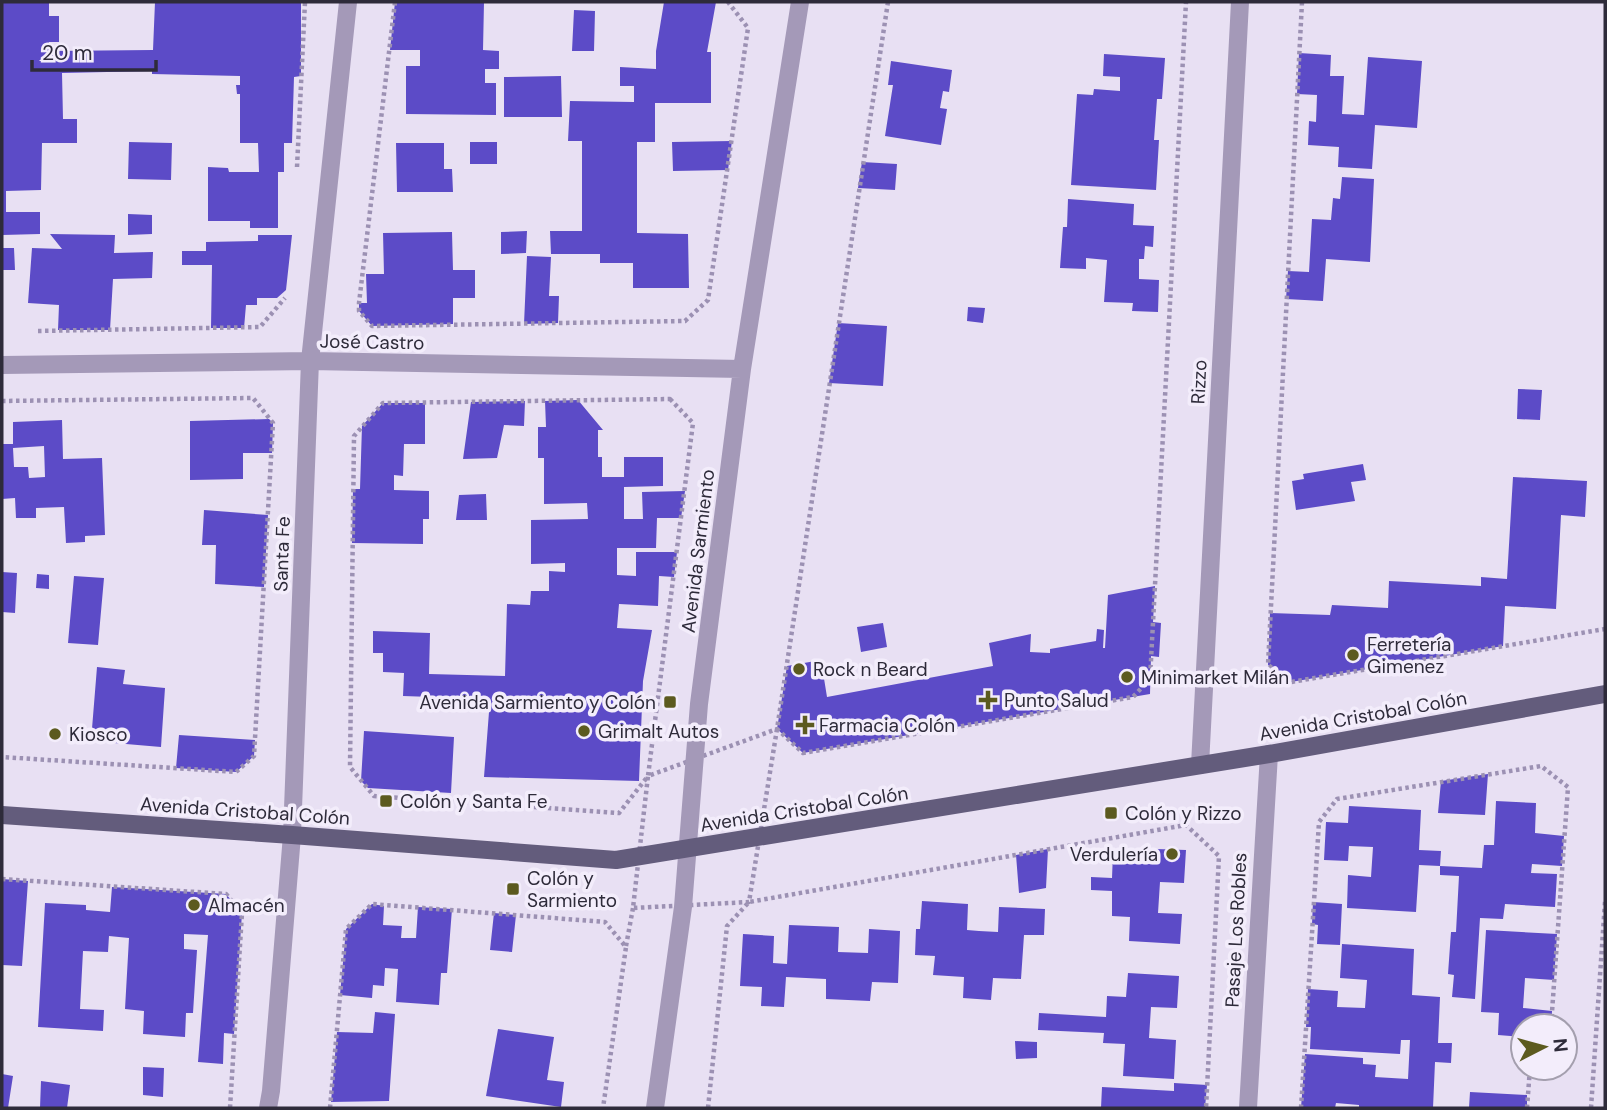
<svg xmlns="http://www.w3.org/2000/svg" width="1607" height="1110" font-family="'DM Sans',sans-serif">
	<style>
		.building { fill: #5c4bc7; fill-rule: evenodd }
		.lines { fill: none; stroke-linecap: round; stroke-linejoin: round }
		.path { stroke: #9c91b3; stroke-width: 4.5; stroke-dasharray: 3.5 3.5; stroke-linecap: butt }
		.minor { stroke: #a499b8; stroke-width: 18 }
		.major { stroke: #635c7c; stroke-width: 18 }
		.poi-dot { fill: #5c5a1f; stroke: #f3edfb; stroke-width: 2.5 }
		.labels { text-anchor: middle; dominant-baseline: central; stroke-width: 7; stroke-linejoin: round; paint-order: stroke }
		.street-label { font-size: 19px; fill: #2e2b3a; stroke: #f3edfb }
		.poi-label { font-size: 19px; fill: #2e2b3a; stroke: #f3edfb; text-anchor: start }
	</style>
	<rect width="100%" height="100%" fill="#e8e0f3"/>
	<path class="building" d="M2 2H49V16H59V42H49V51L153 50 155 2H301V76L294 77 292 143H284V172H278V228H250V221H208V167L228 168 229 172H259L258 143H240V94H237L236 85H240V76L152 74V71L62 73 63 119H77V143H42L41 190 6 191V212H40V234L2 235Z
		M395 2H484L483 50 499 51V69H485V83H496V115L406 114V66H420V50H390Z
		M664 2H716L707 52H711V103H655V142H637V233L688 234 689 288H633V263H600V254H551L550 231H582V141H568L570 101 634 102V86H620V67L656 69V51Z
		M574 10 595 11 594 51H572Z
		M1299 53 1331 55 1330 76H1344L1342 114 1364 115 1368 57 1422 61 1417 128 1375 125 1372 169 1338 167 1339 147 1308 145 1309 121 1316 122 1317 95 1297 94Z
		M1104 54 1165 58 1162 99H1157L1154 140H1159L1156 190 1071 185 1077 94 1093 95 1094 89 1120 91V77L1103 76Z
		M891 61 952 70 949 92 943 91 940 108 947 109 941 145 885 136 893 85H888Z
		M561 76 562 117H504V77Z
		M732 141 728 170 673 171 672 142Z
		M129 142 172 143 171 180 128 179Z
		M470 142H497V164H470Z
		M396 143H444V169H452L453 192H397Z
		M862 162 897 164 895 190 858 188Z
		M1342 177 1374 179 1370 262 1326 259 1323 301 1286 299 1288 271 1309 272 1312 219 1331 220 1333 198 1340 199Z
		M1068 199 1134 204 1133 225 1154 226 1153 247 1145 246 1144 259H1139V279L1159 280 1158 312 1132 311 1133 303 1104 302 1107 260 1086 258V269L1060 268 1063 227H1067Z
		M128 214 152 215V234L128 235Z
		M527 231 526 253 501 254V232Z
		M452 232 453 270H475V298H453V324L372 326 359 311V303H367L366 274H384L383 233Z
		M50 234 115 235 114 253 153 252 152 278 113 279 110 330H58L59 305 28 303 32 248 62 249Z
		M258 235H292L286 290 277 298H257V305H246L244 328H211L212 265H182V251H206V242L258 241Z
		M2 248H14L15 270H2Z
		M527 256 551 257 549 296H559L558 323 524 324Z
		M968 307 985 308 983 323 967 321Z
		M838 323 887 326 883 386 829 383Z
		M1518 389 1542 390 1540 420 1517 419Z
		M578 400 603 430H598V457H602V477H624V457H663V486L624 487V519H643L642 492 685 491 681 518H657L656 548H617V575L636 576V552H677L674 577 659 576 658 606 619 604 617 628 652 630 643 681 639 781 484 777 490 699 403 696 404 673 383 672V653H373V631L430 633 429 674 505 676 507 604 530 605 531 591H549V571L565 572V563L531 564V520L588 519 587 503 544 504V458H538V427H546L545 401Z
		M525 401 524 426 504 425 497 458 463 459 471 402Z
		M383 403H425V444H404L403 476 394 475V490L429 491V519H423V544L352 543 353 489H360L362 426Z
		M269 419 273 423 272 453H243V479L190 480V421Z
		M62 420 63 459 102 458 105 535 85 536V542L66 543 64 507 36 508V518H16L15 498 2 499V444H13V422ZM44 446 45 477 29 478 28 467H14L13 448Z
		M1363 464 1366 480 1351 482 1355 501 1296 510 1292 481 1304 479 1303 474Z
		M1513 477 1587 481 1585 517 1561 515 1556 609 1505 606 1503 646 1291 682 1268 665 1270 613 1330 615 1332 605 1388 608 1389 581 1481 586V577L1507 579Z
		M486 494 487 520H456L459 495Z
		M204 510 268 515 264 587 215 584 216 545H202Z
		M2 572 17 573 15 613 2 612Z
		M37 574 49 575V589L36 588Z
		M74 576 104 578 98 645 68 643Z
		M1155 586 1153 622 1161 623 1159 657 1151 656 1150 694 803 753 777 729 787 666 821 660 827 697 993 666 989 643 1031 634 1030 652 1050 653V649L1096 641 1097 629 1104 630 1103 648H1105L1108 595Z
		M883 623 887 647 861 652 857 627Z
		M97 667 125 670 123 684 165 688 161 747 91 741Z
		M364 731 454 737 451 793 368 788 361 781Z
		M179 735 255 740 254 756 236 772 176 768Z
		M1488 774 1485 815 1438 813 1441 781Z
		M1496 801 1536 803 1535 833 1564 836 1562 866 1532 864 1531 873 1557 874 1555 907 1505 904 1503 919 1480 918 1475 999 1452 997 1454 975 1448 974 1451 932H1456L1459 876 1440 875V866L1482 868 1484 845H1494Z
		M1349 806 1421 810 1419 850 1441 851 1440 866 1419 865 1416 912 1347 908 1348 875 1371 877 1373 847 1349 846 1348 861 1324 860 1326 822 1348 823Z
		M1048 849 1046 888 1019 893 1016 855Z
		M1156 849 1186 850 1184 883 1160 882 1158 913 1182 914 1180 944 1129 941 1130 917 1112 916V891L1091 890V877L1112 878 1113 853 1156 855Z
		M2 879 28 881 22 966 2 965Z
		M112 887 226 894 242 913 234 1034 224 1033 223 1064 198 1062 208 935 184 934V949L197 950 193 1013H186L185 1037 143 1034 144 1011 125 1009 129 938 109 936 108 952 83 951 80 1009 104 1010 103 1031 38 1027 45 903 86 905V910L110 912Z
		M922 901 968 904 967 930 979 931 998 932 999 907 1045 909 1044 935H1024L1021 979 993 978 991 1000 963 998 964 977 933 975 935 956 915 955 916 929H920Z
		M1313 902 1342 904 1340 945 1317 944 1318 925 1312 924Z
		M372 904 384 906 383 925 402 926 401 938H416L418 907 452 909 447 973H441L439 1005 396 1002 398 969 385 968 384 986 373 985 372 998 340 995 346 929Z
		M494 913 516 915 512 952 490 950Z
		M789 925 839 927 838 952 868 953 869 929 900 931 898 983 872 982 870 1001 826 999V979L786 977 784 1007 761 1006 762 987 740 986 743 934 774 936 773 963 787 964Z
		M1486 930 1557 934 1554 980 1525 978 1523 1008 1552 1011 1551 1026H1523V1037L1498 1035 1499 1013 1481 1012Z
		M1342 944 1414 949 1412 995 1440 997 1438 1043H1452L1451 1063 1435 1062 1433 1108H1359V1105L1336 1103 1335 1108H1301L1305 1054 1363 1058V1064L1376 1065 1375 1077 1408 1079 1410 1040H1401L1400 1054 1310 1049 1311 1027H1306L1308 989 1338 991 1337 1007 1365 1008 1367 980 1340 978Z
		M1128 973 1179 976 1177 1008 1151 1007 1149 1038 1176 1040 1174 1079 1123 1076 1125 1044 1103 1043 1104 1033 1038 1030 1039 1013 1106 1017 1107 996 1126 997Z
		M375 1012 395 1014 389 1101 331 1102 337 1032 373 1033Z
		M498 1029 554 1037 547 1080 564 1082 561 1107 486 1096Z
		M1015 1041 1037 1042V1058L1016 1059Z
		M143 1067 164 1068 163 1097 143 1095Z
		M2 1074 13 1076 8 1108H2Z
		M41 1081 70 1085 67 1108H40Z
		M1174 1083 1207 1085 1205 1108H1101L1102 1087 1174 1091Z
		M1470 1092 1527 1095V1108H1469Z"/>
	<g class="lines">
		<path class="path" d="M395 2 359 303V311L372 326 685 321 708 300 748 28 728 2
			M888 2 777 729 803 753 1133 697 1150 679 1186 2
			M1302 2 1268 665 1291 682 1605 629
			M297 167 305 2
			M38 331 260 327 285 298
			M670 399 693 423 648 776 619 813 374 796 350 767 354 436 383 403Z
			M2 401 253 398 273 423 254 756 236 772 2 757
			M777 729 749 902 633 908 648 776Z
			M2 879 226 894 242 913 230 1108
			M626 946 633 908
			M330 1108 346 929 372 904 605 922 626 947 603 1108
			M708 1108 727 926 749 902 1186 825 1219 856 1206 1108
			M1301 1108 1319 822 1337 799 1541 766 1568 787 1551 1026
			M1527 1108 1530 1068
			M1591 1108 1605 902"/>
		<path class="minor" d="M2 365 310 361 742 369
			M1200 765 1240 2
			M268 1108 271 1091 292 835 310 361 348 2
			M655 1108 683 907 699 704 742 369 800 2
			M1248 1108 1269 754"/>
		<path class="major" d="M2 815 292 835 616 860 1269 754 1605 694"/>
	</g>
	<g class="poi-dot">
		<circle cx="1353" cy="655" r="7"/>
		<circle cx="799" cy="669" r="7"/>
		<circle cx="1127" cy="677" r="7"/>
		<path d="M984.5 689.5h7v7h7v7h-7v7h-7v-7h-7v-7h7z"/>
		<rect x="663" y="695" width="14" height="14" rx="3.5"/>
		<path d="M801.5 714.5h7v7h7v7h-7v7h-7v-7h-7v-7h7z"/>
		<circle cx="584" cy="731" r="7"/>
		<circle cx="55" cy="734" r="7"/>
		<rect x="379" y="794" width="14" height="14" rx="3.5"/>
		<rect x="1104" y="806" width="14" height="14" rx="3.5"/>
		<circle cx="1172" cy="854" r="7"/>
		<rect x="506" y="882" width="14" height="14" rx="3.5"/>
		<circle cx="194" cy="905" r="7"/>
	</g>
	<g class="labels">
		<g class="street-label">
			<text transform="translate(372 342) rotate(1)">José Castro</text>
			<text transform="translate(1199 382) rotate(-87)">Rizzo</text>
			<text transform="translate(698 551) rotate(-83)">Avenida Sarmiento</text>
			<text transform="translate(282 554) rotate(-88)">Santa Fe</text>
			<text transform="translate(1363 716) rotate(-10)">Avenida Cristobal Colón</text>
			<text transform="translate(804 809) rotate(-9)">Avenida Cristobal Colón</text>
			<text transform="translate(245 811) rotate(4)">Avenida Cristobal Colón</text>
			<text transform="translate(1236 930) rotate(-87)">Pasaje Los Robles</text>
		</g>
		<g class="poi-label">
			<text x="1367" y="644">Ferretería<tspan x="1367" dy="22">Gimenez</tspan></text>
			<text x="813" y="669">Rock n Beard</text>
			<text x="1141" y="677">Minimarket Milán</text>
			<text x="1004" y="700">Punto Salud</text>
			<text x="656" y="702" text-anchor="end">Avenida Sarmiento y Colón</text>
			<text x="819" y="725">Farmacia Colón</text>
			<text x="598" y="731">Grimalt Autos</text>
			<text x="69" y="734">Kiosco</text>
			<text x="400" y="801">Colón y Santa Fe</text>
			<text x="1125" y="813">Colón y Rizzo</text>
			<text x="1158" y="854" text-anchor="end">Verdulería</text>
			<text x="527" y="878">Colón y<tspan x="527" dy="22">Sarmiento</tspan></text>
			<text x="208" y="905">Almacén</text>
		</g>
	</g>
	<rect width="1607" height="1110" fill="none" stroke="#2e2b3a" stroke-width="7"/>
	<g transform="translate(1544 1047) rotate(84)"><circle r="33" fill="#f3edfb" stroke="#a49fae" stroke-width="2"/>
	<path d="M0-5L12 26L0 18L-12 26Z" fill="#5c5a1f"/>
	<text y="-10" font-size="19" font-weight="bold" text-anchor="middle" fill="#2e2b3a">N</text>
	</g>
	<path d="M32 60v10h124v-10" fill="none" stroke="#2e2b3a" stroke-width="3.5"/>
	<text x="42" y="60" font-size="21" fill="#2e2b3a" stroke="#f3edfb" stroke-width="5" paint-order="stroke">20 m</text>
</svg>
